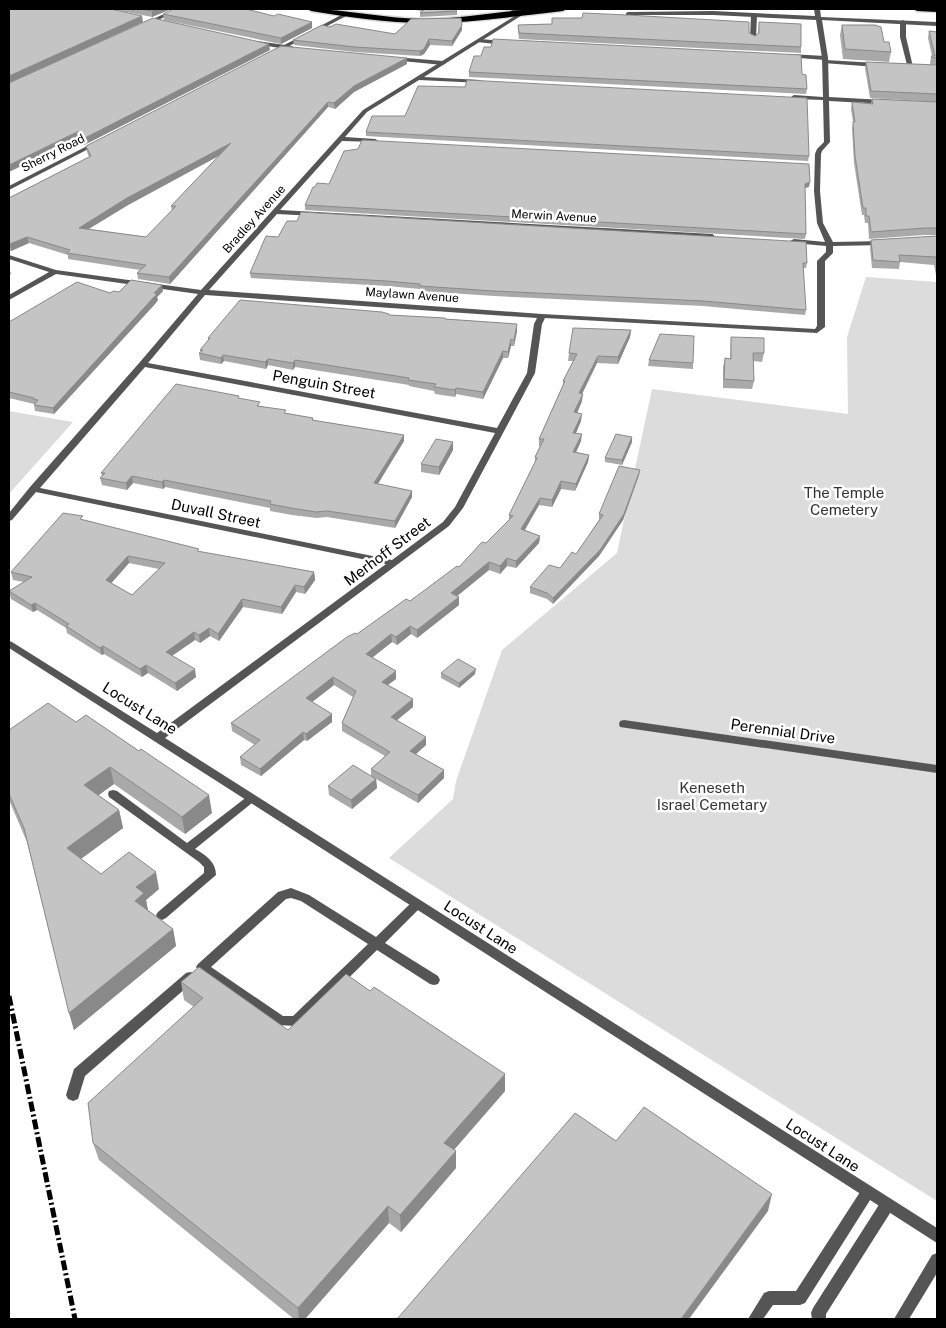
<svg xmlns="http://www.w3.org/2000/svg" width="946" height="1328" font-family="'Public Sans',sans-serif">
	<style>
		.green { fill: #dcdcdc }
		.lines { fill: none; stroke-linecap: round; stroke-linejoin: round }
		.primary-casing { stroke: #dbdbdb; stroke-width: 3 }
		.lane { fill: #555; fill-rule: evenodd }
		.street { fill: #555; fill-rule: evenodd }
		.primary { fill: #000; fill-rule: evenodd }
		.rail { stroke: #000; stroke-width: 5; stroke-dasharray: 10 3 2 3; stroke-linecap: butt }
		.wall { fill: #a9a9a9; fill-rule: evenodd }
		.shaded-wall { fill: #898989 }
		.building { fill: #c4c4c4; stroke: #898989; fill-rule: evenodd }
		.labels { text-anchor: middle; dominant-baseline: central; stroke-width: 5; stroke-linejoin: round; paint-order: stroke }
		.far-street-label { font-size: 12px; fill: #000; stroke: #fff }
		.street-label { font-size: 15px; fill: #000; stroke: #fff }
		.park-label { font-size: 15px; fill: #333; stroke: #fff }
	</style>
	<rect width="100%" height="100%" fill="#fff"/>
	<path class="green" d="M866 277 937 282V1201L389 858 453 799 456 781 502 650 617 553 652 389 848 414 847 337Z
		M9 411 73 422 9 494Z"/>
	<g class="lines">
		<g class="primary-casing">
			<path id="primary" d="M308 9C347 9 386 19 426 19 472 19 521 6 566 9L563 11C517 16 471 23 425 23 387 23 349 17 311 11Z
				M914 9H937V12L917 11Z"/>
		</g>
		<path class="lane" d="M507 9H515L527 13 524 15Z
			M754 13 757 15 756 39 753 41 750 39 751 15Z
			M903 20 906 22V37L913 67C910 70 901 70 898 67L907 65 900 37V22Z
			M479 39 505 41 508 43 505 45 477 42V40Z
			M257 41 292 46 295 48 292 50 255 44V42Z
			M789 54 825 56 828 58 825 60 787 57 786 56Z
			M394 57 443 61 446 63 443 65 392 60 391 59Z
			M825 60 877 63 880 65 877 67 823 63V61Z
			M113 790 117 791 187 843 248 796H256L257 799 195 849C206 855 216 862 216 875L166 918 162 920 158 918 156 915 158 912 204 873V867L199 862 109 797 108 794 109 791Z
			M291 888 309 895 376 937 412 902 416 900 420 902 422 905 420 908 385 943 438 976 440 980 438 984 434 985 430 984 377 950 307 1019 296 1026 277 1025 198 970 196 967 198 964 278 892ZM291 898 301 901 368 944 293 1016H283L211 967 286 899Z
			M190 972 194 973 196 977 194 981 85 1076 78 1099 73 1101 68 1099 66 1095 74 1069 186 973Z
			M867 1187 872 1189 874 1193 872 1197 805 1303 800 1305H773L763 1319H748L764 1293 769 1291H796L862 1189Z
			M887 1199 892 1200 894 1205 892 1210 826 1314V1319H812L811 1313 813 1308 882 1200Z
			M937 1253V1273L909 1319H894L932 1255Z"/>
		<path class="street" d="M175 9H182L147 25 142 24Z
			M526 9H532L424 77 480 80 483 82 482 83 419 80 367 112 345 137 375 139 377 140V142L342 141 280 210 712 234 714 235V237L277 214 209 290 542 314 815 329 817 326V261L826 252V246L794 243 790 241 794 239 825 242 817 223 814 191 815 154 817 149 824 142 823 100 794 99 791 97 794 95 823 97 822 58 816 20 713 15H626V13L628 12 713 11 815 16 814 9H820L821 17 937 22V26L822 20 828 58 829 97 884 100 887 102 884 104 829 101 830 142 822 151 821 154 820 191 823 223 833 242 884 241 888 243 884 245 833 246V253L825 261V327L817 333 545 318 542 324 535 373 463 508 449 526 165 738 937 1228V1243L9 648V641L12 642 157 733 386 564 36 492 12 520 9 521V513L30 487 140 362 198 294 56 274 9 300V295L49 272 9 259V255L56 270 201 290 363 110ZM205 295 537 318 534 324 527 373 497 428 148 363ZM145 367 495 433 455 507 443 522 392 560 40 488Z
			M345 13 350 14 274 54 269 53Z
			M95 142 100 143 9 190V186Z
			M624 720 937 765V773L620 727 619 724 620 721Z"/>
		<use href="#primary" class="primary"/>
		<path class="rail" d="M9 996 75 1319"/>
	</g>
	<path class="wall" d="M9 9 143 22 51 64 270 50 84 145Z
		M112 9H171L152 17Z
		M409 9H455L457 11V15L420 17V13L421 11Z
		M163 14 312 28 281 44 164 20Z
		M552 18 749 33 755 36 758 33 759 22 801 47V53L519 39 518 31V25L552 24Z
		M462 25V30L452 46 430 45 424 54 420 56 355 52 294 45 293 40 330 27 395 34Z
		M842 25 884 42 891 52 889 62 843 59 840 35Z
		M929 31 937 32V65L930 64 931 56H932L928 38Z
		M407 58V64L354 92 335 109 328 107 170 284 138 279 137 273 140 270 68 259V255L29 243 11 251 9 250V198L89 157 87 152 86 146ZM219 156 171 206 172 211 146 237 89 229 128 205Z
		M866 62 937 65V235H924L869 239 868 223H865L864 215H862L854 163 852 129 853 122 851 109 852 102 871 103 872 99 937 102 870 98 865 68Z
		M469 72 802 74 807 89 806 94 469 77Z
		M366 132 809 156 808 161 366 136Z
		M329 184 809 187 805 188 806 234 805 239 305 210V205L315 187Z
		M937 236V275H936L934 265 900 262 899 269 872 268 870 248 871 240Z
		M278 237 807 263 806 268H803L806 310 805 315 703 306 494 296 420 291V289L387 286 251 278 250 273Z
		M163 291 157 297 158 300 155 304 54 414 35 411 34 404 9 398V322L110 293Z
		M390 315 517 324V331L514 346H511L508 358H503L483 399 456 394 455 397 435 394 434 391 409 386V385L295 367 293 370 268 365 266 369 224 361 221 364 200 360 199 353 201 352 200 350 208 341V338Z
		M631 330 630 337 618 364 597 363 582 394V401L577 413 581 421 576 433 581 441 576 452 589 455 588 462 575 491 561 489 552 507 539 505 525 530 540 536 539 543 516 568 507 566 500 574 489 570 457 596 459 597V605L417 638 411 634 397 645 392 642 372 657 396 671V679L388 685 413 699V707L397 720 426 745 415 755 444 770V778L418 803 376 779 377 788 352 809 329 795 328 786 371 776V769L385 756 342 731V723L353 697 334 685 312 702 332 722 307 741 304 740 261 776 241 765 240 757 255 745 232 731 231 723 357 634 410 601 459 567 486 543 509 521V515L535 463V457L540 446H539V439L563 385V381L574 361H568L569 353Z
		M731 337 764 353 762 362 753 361 754 381 752 389 723 388V367L725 358 730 359Z
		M649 360 693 363V369L648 366Z
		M240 398 260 406 286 413 313 418V420L404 435V441L378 484 412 491V497L395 528 327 517 317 518 292 515 270 511V508L165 487 163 489 133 483 127 490 102 485 100 478 102 476 101 473Z
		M632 437V442L622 465 605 462V458Z
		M453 442V450L439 475 421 472V464Z
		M639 475 623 520 599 556 553 604 547 599 530 593V587L560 568 576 554 599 520V514Z
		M84 520 200 552 314 572 315 580 305 594 296 592 282 614 243 607 219 641 210 636 200 643 195 640 172 656 196 677 177 691 148 673 142 677 104 654 102 655 67 633 66 628 37 610 33 612 11 599 9 591 24 582 13 580 11 572ZM129 563 159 569 132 595 111 583Z
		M441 673 475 674 459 688 441 678Z
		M76 722 212 813 185 834 114 784 98 795 119 810 123 828 81 859 101 874 159 889 146 900 148 910 173 929 176 946 74 1030 27 842 9 800V730Z
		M181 982 288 1030 505 1091 454 1150 456 1168 401 1232 389 1223 305 1319H294L99 1160 93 1143 194 1007 184 1000Z"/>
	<path class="shaded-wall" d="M157 9H171L152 17V11Z
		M142 16 143 22 9 83V76Z
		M312 22V28L281 44V38Z
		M462 25V30L452 46V41Z
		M429 39 430 45 424 54 420 56V51Z
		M269 44 270 50 84 145 83 139Z
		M407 58V64L354 92 335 109 334 103 354 86Z
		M328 102V107L170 284 169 277Z
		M79 131 80 138 9 172V165Z
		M231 143V149L128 205 80 234 79 228 127 198Z
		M810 182 809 187 804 188 805 184Z
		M27 237 29 243 11 251 10 244Z
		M9 268 11 274 9 275Z
		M162 285 163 291 157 297 158 300 155 304 54 414 53 408Z
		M517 324V331L514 346V340Z
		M631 330 630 337 618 364V357Z
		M511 339V346L508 358V352Z
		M503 351V358L483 399V392Z
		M223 355 224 361 221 364V358Z
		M598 356 597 363 579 400V393Z
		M268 359V365L266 369 265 362Z
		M295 360V367L293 370V363Z
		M456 388V394L455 397V390Z
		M583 394 582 401 574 420V412Z
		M582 414 581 421 573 440V433Z
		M582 434 581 441 573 459V452Z
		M404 435V441L374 490V483Z
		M632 437V442L622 465V460Z
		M453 442V450L439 475V467Z
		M589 455 588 462 575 491 576 484Z
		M640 470 639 475 623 520 599 556 553 604V598Z
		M132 476 133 483 127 490 126 483Z
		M164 480 165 487 163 489 162 482Z
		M561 481V489L552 507V500Z
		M412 491V497L395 528V521Z
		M540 498 539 505 521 536V529Z
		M540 536 539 543 516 568V561Z
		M128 556 129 563 108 587 106 580Z
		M507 558V566L500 574V566Z
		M489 562V570L451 601V593Z
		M314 572 315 580 305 594 304 587Z
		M295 585 296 592 282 614 281 607Z
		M459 597V605L417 638V630Z
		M242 599 243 607 219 641 218 634Z
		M35 603 37 610 33 612 31 605Z
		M410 626 411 634 397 645 396 637Z
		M209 628 210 636 200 643 199 635Z
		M194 632 195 640 167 659 166 652Z
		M391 634 392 642 367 662 366 654Z
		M103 646 104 654 102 655 100 648Z
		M146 665 148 673 142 677 140 669Z
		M195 669 196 677 177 691 175 683Z
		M476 669 475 674 459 688V683Z
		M396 671V679L382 689V682Z
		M333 677 334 685 307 706 306 698Z
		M413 699V707L391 725V717Z
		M332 714V722L307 741 306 734Z
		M303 732 304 740 261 776 260 769Z
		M426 737V745L410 759V751Z
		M110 767 114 784 88 803 84 785Z
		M444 770V778L418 803V795Z
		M376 779 377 788 352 809 351 800Z
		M209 795 212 813 185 834 182 817Z
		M119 810 123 828 71 866 67 848Z
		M156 872 159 889 146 900 148 911 135 901 136 887Z
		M173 929 176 946 74 1030 69 1013Z
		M505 1074V1091L445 1160 444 1143Z
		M456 1151V1168L401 1232 400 1215Z
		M772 1194 768 1211 689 1319H681Z
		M388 1206 389 1223 305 1319H299L298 1308Z"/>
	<path class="building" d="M9 9H111L142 16 9 76Z
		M140 9H157L152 11Z
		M173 9H246L274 16 278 14 312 22 281 38 163 14Z
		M425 9H455L457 11 420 13Z
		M583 13 627 15 749 22V33L755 36 759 33V22L801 24V47L519 33 518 25 552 24V18H582Z
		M153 18 269 44 83 139 79 131 9 165V83Z
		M461 18 462 25 452 41 429 39 424 49 420 51 355 47 293 40 322 25 330 27 336 24 395 34 411 19Z
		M842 25H875L881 27 884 42H889L891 52 845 49Z
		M929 31 937 32V58L932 57 931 56H935Z
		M493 39 801 55 802 74 806 75 807 89 469 72 474 56H481L484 47H491Z
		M281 46 407 58 354 86 334 103 328 102 169 277 137 273 146 265 67 253 70 250 27 237 10 244H9V198L91 156 86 146ZM231 143 171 206H176L146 237 79 228 127 198Z
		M866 62 937 65V94L871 91Z
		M467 80 807 98 809 156 366 132 372 116H405L418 86 465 87Z
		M872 99 937 102V228H925L871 232 869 216H866V208H863L855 156 853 122H855L852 102 873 104Z
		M362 140 809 164 810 182 805 184 806 234 305 205 313 187H315L317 183 329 184 344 151 358 149Z
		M301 212 806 242 807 263H803L806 310 703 301 494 291 420 286V284L386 281 250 273 266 236 278 237 287 221H297Z
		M937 236V267L936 257 899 255 900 262 873 260 871 240Z
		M131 280 162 285 154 293 157 294 154 297 53 408 34 405 38 400 33 399 34 398 9 392V322L77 282 110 293 113 291 119 292Z
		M240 300 382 312 389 314V315L445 318V319L517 324 514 340 511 339 508 352 503 351 483 392 456 388 455 390 434 387 436 384 408 380 409 378 295 360 293 363 268 359 265 362 223 355 221 358 199 353 203 350H200L210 338H208Z
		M573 328 631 330 618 357 598 356 579 393 583 394 574 412 582 414 573 433 582 434 573 452 589 455 576 484 561 481 552 500 540 498 521 529 540 536 516 561 507 558 500 566 489 562 451 593 459 597 417 630 410 626 396 637 391 634 366 654 396 671 382 682 413 699 391 717 426 737 410 751 444 770 418 795 371 769 390 752 342 723 356 691 333 677 306 698 332 714 306 734 303 732 260 769 240 757 260 740 231 723 347 637 355 633 357 634 406 599 410 601 457 566 459 567 482 542 486 543 513 516 509 515 537 458 535 457 544 439H539L565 381H563L577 354 569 353Z
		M660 334 694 336 693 363 649 360Z
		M731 337 764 338V353H753L754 381 724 379 725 358 731 359Z
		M176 384 239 396 238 398 260 402 257 406 286 410 284 413 313 418 312 420 404 435 374 483 412 491 395 521 327 511 316 512 291 508 270 504 271 501 164 480 162 482 132 476 126 483 100 478 105 473H101Z
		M616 434 632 437 622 460 605 458Z
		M436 439 453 442 439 467 421 464Z
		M619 466 640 470 624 514 600 550 553 598 547 593 530 587 549 565 560 568 572 552 576 554 603 515 599 514Z
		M63 513 83 516 80 519 199 549 197 551 314 572 304 587 295 585 281 607 242 599 218 634 209 628 199 635 194 632 166 652 195 669 175 683 146 665 140 669 103 646 100 648 66 626 69 624 35 603 31 605 9 591 32 577 11 572ZM128 556 165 563 132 595 106 580Z
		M458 659 476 669 459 683 441 673Z
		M48 703 76 722 86 715 139 751 141 749 209 795 182 817 110 767 84 785 119 810 67 848 101 874 129 852 156 872 136 887 144 893 135 901 173 929 69 1013 24 828 9 794V730Z
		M353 765 376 779 351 800 328 786Z
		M199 967 288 1030 346 974 370 991 374 987 505 1074 444 1143 456 1151 400 1215 388 1206 298 1308 93 1143 88 1103 203 998 181 982Z
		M644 1107 772 1194 681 1319H397L575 1113 616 1141Z"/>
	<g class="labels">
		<g class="far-street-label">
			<text transform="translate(53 153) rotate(-27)">Sherry Road</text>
			<text transform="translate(554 216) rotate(3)">Merwin Avenue</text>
			<text transform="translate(254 219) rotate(-48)">Bradley Avenue</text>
			<text transform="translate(412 295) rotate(4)">Maylawn Avenue</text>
		</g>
		<g class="street-label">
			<text transform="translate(324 384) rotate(10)">Penguin Street</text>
			<text transform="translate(216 513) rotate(12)">Duvall Street</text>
			<text transform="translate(387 551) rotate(-37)">Merhoff Street</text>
			<text transform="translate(140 708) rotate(32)">Locust Lane</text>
			<text transform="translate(783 731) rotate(8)">Perennial Drive</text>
			<text transform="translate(481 927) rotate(33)">Locust Lane</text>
			<text transform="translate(823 1145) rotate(33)">Locust Lane</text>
		</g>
		<g class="park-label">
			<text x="844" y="492">The Temple<tspan x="844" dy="17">Cemetery</tspan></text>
			<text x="712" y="787">Keneseth<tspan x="712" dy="17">Israel Cemetary</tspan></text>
		</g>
	</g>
	<rect width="946" height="1328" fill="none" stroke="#000000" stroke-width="20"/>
</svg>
